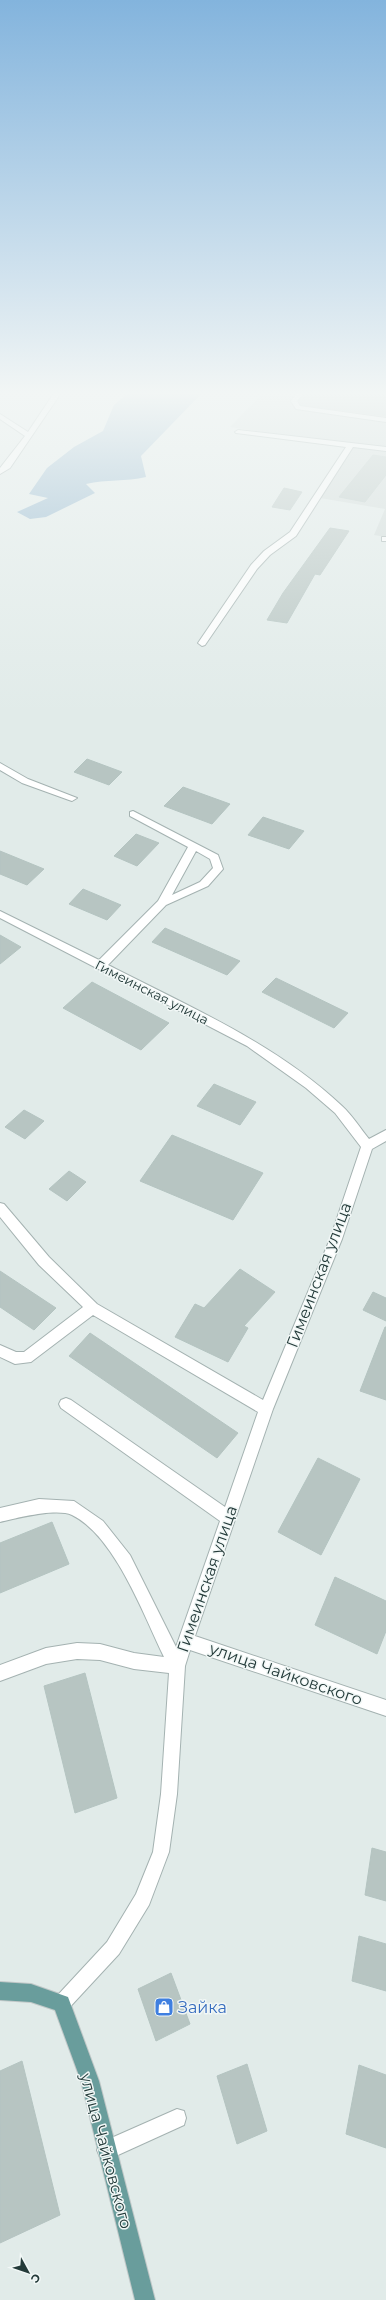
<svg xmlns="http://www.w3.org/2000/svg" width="386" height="2300" font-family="Montserrat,sans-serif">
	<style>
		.built { fill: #d0dad8 }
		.water { fill: #8db3cc }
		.building { fill: #b7c5c2; stroke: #b4c4c1 }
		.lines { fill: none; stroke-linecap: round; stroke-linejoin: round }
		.minor-casing { stroke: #a4b2b1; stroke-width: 2 }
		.major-casing { stroke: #c1c8c8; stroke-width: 2 }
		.minor { fill: #fff; fill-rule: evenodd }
		.major { fill: #699d9c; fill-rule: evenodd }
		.labels { text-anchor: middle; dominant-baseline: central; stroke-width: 3; stroke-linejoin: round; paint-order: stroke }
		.street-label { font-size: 13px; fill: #233a39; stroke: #f1f7f6 }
		.near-street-label { font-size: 16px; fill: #233a39; stroke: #f1f7f6 }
		.near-shop-label { font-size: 16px; fill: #366cbe; stroke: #f1f7f6; text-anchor: start }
	</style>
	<rect width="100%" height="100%" fill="#e1ebe9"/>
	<path class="built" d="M263 393H386V537L374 535 385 509 320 498 353 446 230 427Z"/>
	<path class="water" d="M128 393 201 394 141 456 146 477C126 482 106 479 86 484L95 493 46 517 30 519 17 512 48 498 29 494 47 468 74 447 103 431 114 405Z"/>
	<path class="building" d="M305 393H386V416L301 405 299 401Z
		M373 455 386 457V475L365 502 339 497Z
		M284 488 302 492 290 510 272 507Z
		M330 528 349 531 320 575 315 574 287 623 267 620 283 593Z
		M87 759 122 772 109 785 74 772Z
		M183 787 230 804 212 824 164 806Z
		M263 817 304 831 289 849 248 835Z
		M136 834 159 843 137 866 114 856Z
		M0 851 44 869 27 885 0 874Z
		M83 889 121 905 107 920 69 904Z
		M165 928 240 961 227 975 152 942Z
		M0 935 21 947 0 964Z
		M276 978 348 1013 334 1028 262 992Z
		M92 982 169 1023 141 1050 63 1008Z
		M214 1084 256 1102 240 1125 197 1106Z
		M24 1110 44 1121 25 1139 5 1127Z
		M172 1135 263 1173 233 1220 140 1181Z
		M69 1171 86 1182 67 1201 49 1189Z
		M240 1269 275 1292 244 1326 248 1328 228 1362 175 1337 195 1304 204 1308Z
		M0 1271 56 1308 34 1330 0 1307Z
		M373 1292 386 1298V1321L363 1310Z
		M385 1327H386V1400L360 1391Z
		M90 1333 238 1433 217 1458 69 1356Z
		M318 1458 360 1479 321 1555 278 1532Z
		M52 1522 69 1564 0 1593V1543Z
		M335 1577 386 1601V1631L377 1654 315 1625Z
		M85 1673 117 1798 75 1813 44 1686Z
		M372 1848 386 1852V1901L365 1895Z
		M359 1936 386 1944V1991L352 1981Z
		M171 1973 190 2024 156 2041 138 1989Z
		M22 2061 60 2215 0 2243V2071Z
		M247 2064 267 2131 237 2144 217 2076Z
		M359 2065 386 2075V2148L346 2134Z"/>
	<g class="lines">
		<g class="minor-casing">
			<path id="minor" d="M54 393H61L10 468 0 474V468L25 436 0 419V414L28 432Z
				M297 393H304L297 401 300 406 386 418V422L296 409 291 401Z
				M238 430 386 447V451L353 447 296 536 270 555 257 569 205 645 202 646 198 643 251 565 264 551 290 532 346 447 236 433 235 432Z
				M382 537H386V541H382Z
				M0 763 28 779 77 798 72 801 69 800 22 783 0 770Z
				M133 811 218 855 223 869 208 886 166 905 108 965C188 1006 275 1043 342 1106 352 1115 360 1128 369 1139L386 1130V1141L372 1149 342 1239 273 1409 195 1636 386 1700V1716L190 1650 185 1666 177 1794 169 1852 149 1905 119 1954 68 2009 62 2012 56 2009 53 2003 56 1997 107 1942 136 1894 153 1852 161 1794 169 1673 134 1669 100 1660 77 1659 46 1664 0 1681V1665L46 1648 77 1643 100 1644 134 1653 164 1657C144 1616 115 1536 72 1515 56 1508 17 1518 0 1522V1508L39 1499 74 1501 103 1521 130 1555 176 1647 220 1521 61 1408 59 1404 61 1400 66 1398 71 1400 225 1507 258 1412 93 1315 31 1362 15 1364 0 1357V1345L16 1352H24L83 1307 39 1265 0 1217V1203L4 1204 49 1257 97 1304 263 1400 330 1239 361 1147 335 1113 306 1088 247 1046 0 918V911L99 960 158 901 188 847 130 816V812ZM196 851 210 859 213 868 200 882 172 895Z
				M177 2109 184 2111 186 2118 184 2125 107 2160 100 2157 97 2150 100 2143Z"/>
		</g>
		<g class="major-casing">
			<path id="major" d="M0 1982 31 1984 68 1997 99 2081 155 2300H135L81 2081 55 2010 31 2002 0 2000Z"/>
		</g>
		<use href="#minor" class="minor"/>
		<use href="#major" class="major"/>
	</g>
	<linearGradient id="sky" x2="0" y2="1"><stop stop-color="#83b4dd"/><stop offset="0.55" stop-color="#f2f6f5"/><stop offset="1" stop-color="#f2f6f5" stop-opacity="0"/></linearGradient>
	<rect width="386" height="715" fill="url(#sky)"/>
	<defs>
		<g id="shop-square" transform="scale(1)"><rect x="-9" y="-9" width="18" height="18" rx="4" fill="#3f7fe0" stroke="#f1f7f6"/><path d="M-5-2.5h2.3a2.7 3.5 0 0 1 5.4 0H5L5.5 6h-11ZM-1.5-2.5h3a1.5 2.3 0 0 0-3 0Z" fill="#fff"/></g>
	</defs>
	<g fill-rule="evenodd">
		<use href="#shop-square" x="164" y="2007"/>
	</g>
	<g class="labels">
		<g class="street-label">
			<text transform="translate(152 992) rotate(27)">Гимеинская улица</text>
		</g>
		<g class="near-street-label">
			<text transform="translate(319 1275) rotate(-69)">Гимеинская улица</text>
			<text transform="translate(207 1579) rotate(-71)">Гимеинская улица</text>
			<text transform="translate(286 1674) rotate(19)">улица Чайковского</text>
			<text transform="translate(106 2151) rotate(75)">улица Чайковского</text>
		</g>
		<g class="near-shop-label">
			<text x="178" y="2007">Зайка</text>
		</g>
	</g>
	<g transform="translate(28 2272) rotate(130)" stroke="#f1f7f6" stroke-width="3" paint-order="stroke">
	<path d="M0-3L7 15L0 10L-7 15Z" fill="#233a39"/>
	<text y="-6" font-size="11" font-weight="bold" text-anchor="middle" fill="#233a39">С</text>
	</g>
</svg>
